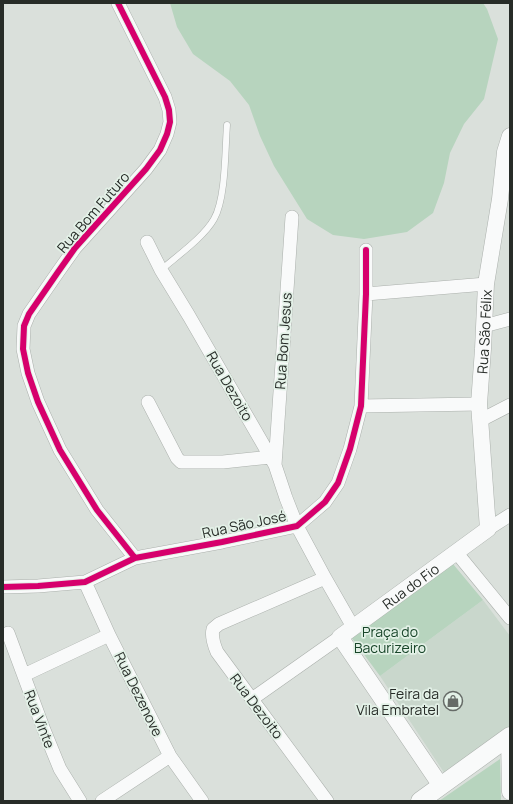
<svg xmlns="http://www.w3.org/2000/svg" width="513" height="804" font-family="Manrope,sans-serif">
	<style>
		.built { fill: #c9d7cc }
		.green { fill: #b7d4be }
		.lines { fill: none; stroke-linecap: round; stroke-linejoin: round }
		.service-casing { stroke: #abb0ac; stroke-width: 7 }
		.minor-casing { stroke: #abb0ac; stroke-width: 14 }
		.tertiary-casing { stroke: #abb0ac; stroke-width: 17 }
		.secondary-casing { stroke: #abb0ac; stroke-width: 19 }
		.service { stroke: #f9fafa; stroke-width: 6 }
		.minor { stroke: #f9fafa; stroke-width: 13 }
		.tertiary { stroke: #f9fafa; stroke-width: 16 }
		.secondary { stroke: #f9fafa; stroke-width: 18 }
		.cycleway-casing { stroke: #e3f1e7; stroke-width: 8 }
		.cycleway { stroke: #d6006c; stroke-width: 6 }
		.labels { text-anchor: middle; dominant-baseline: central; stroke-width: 3.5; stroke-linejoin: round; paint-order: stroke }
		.street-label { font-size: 14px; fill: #272c28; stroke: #e3f1e7 }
		.park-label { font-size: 14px; fill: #184529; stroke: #e3f1e7 }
		.poi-label { font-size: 14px; fill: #272c28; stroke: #e3f1e7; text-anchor: end }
	</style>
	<rect width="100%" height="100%" fill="#dae0db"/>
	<path class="built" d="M483 600 510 636V726L445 774 380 676Z"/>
	<path class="green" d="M170 3H483L487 9 498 39 484 99 464 124 450 153 444 183 433 213 407 232 364 239 333 235 307 219 274 166 260 136 249 105 230 81 193 54 177 27Z
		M453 564 483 600 380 676 351 637Z
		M500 759 501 801H439Z"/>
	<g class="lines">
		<g class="service-casing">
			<path id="service" d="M161 270C177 256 204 237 214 219 226 198 225 149 227 125"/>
		</g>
		<g class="minor-casing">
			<path id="minor" d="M118 3 165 97 169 110 170 122 167 134 160 150 146 169 75 248 58 272 29 314 24 326 23 349 28 373 38 402 60 450 97 510 135 558
				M147 242 161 270 189 316 275 465 286 498 297 526 325 578 353 627
				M366 294 486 284
				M484 326 510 319
				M148 402 177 458 181 462H223L271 457
				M361 406 479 404
				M481 420 510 405
				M275 465 292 217
				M488 529 510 515
				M456 552 510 618
				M325 578 219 624 213 629C211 637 214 645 217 652L327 801
				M85 582 109 635 170 756 202 801
				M3 587 38 586 85 582 135 558 222 542 297 526 325 502 338 483 350 449 361 406 366 294V250
				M8 633 44 730 60 769 80 801
				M24 675 109 635
				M252 699 340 637
				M102 801 170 756"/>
		</g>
		<g class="tertiary-casing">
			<g id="tertiary">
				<path d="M509 737 510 792"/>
				<path id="s1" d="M441 786 340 637 488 529 479 404 483 349 486 284 500 199 505 152 510 136"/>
			</g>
		</g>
		<g class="secondary-casing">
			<path id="secondary" d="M420 801 510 736"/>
		</g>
		<use href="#service" class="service"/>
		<use href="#minor" class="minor"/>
		<use href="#tertiary" class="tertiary"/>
		<use href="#secondary" class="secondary"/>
		<g class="cycleway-casing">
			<path id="cycleway" d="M118 3 165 97 169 110 170 122 167 134 160 150 146 169 75 248 58 272 29 314 24 326 23 349 28 373 38 402 60 450 97 510 135 558
				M3 587 38 586 85 582 135 558 222 542 297 526 325 502 338 483 350 449 361 406 366 294V250"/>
		</g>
		<use href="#cycleway" class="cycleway"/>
	</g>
	<defs>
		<g id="shop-ring" transform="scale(1)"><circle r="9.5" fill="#e3f1e7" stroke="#666b67" stroke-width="1.5"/><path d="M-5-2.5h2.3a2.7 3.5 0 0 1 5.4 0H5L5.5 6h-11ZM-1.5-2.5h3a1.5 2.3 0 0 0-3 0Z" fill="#666b67"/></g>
	</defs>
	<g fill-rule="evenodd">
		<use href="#shop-ring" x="453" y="701"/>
	</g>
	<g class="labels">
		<g class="street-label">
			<text transform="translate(93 212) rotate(-49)">Rua Bom Futuro</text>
			<text stroke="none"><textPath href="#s1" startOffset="561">Rua São Félix</textPath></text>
			<text transform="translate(283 341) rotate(-86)">Rua Bom Jesus</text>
			<text transform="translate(230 386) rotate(60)">Rua Dezoito</text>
			<text transform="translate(244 524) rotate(-12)">Rua São José</text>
			<text stroke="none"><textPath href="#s1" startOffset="267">Rua do Fio</textPath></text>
			<text transform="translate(139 694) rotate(64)">Rua Dezenove</text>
			<text transform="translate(257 706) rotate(53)">Rua Dezoito</text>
			<text transform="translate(40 719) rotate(69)">Rua Vinte</text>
		</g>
		<g class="park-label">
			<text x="390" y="631">Praça do<tspan x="390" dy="16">Bacurizeiro</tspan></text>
		</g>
		<g class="poi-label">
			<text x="439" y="693">Feira da<tspan x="439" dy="16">Vila Embratel</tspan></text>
		</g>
	</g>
	<rect width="513" height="804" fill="none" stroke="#272c28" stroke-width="8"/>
</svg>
